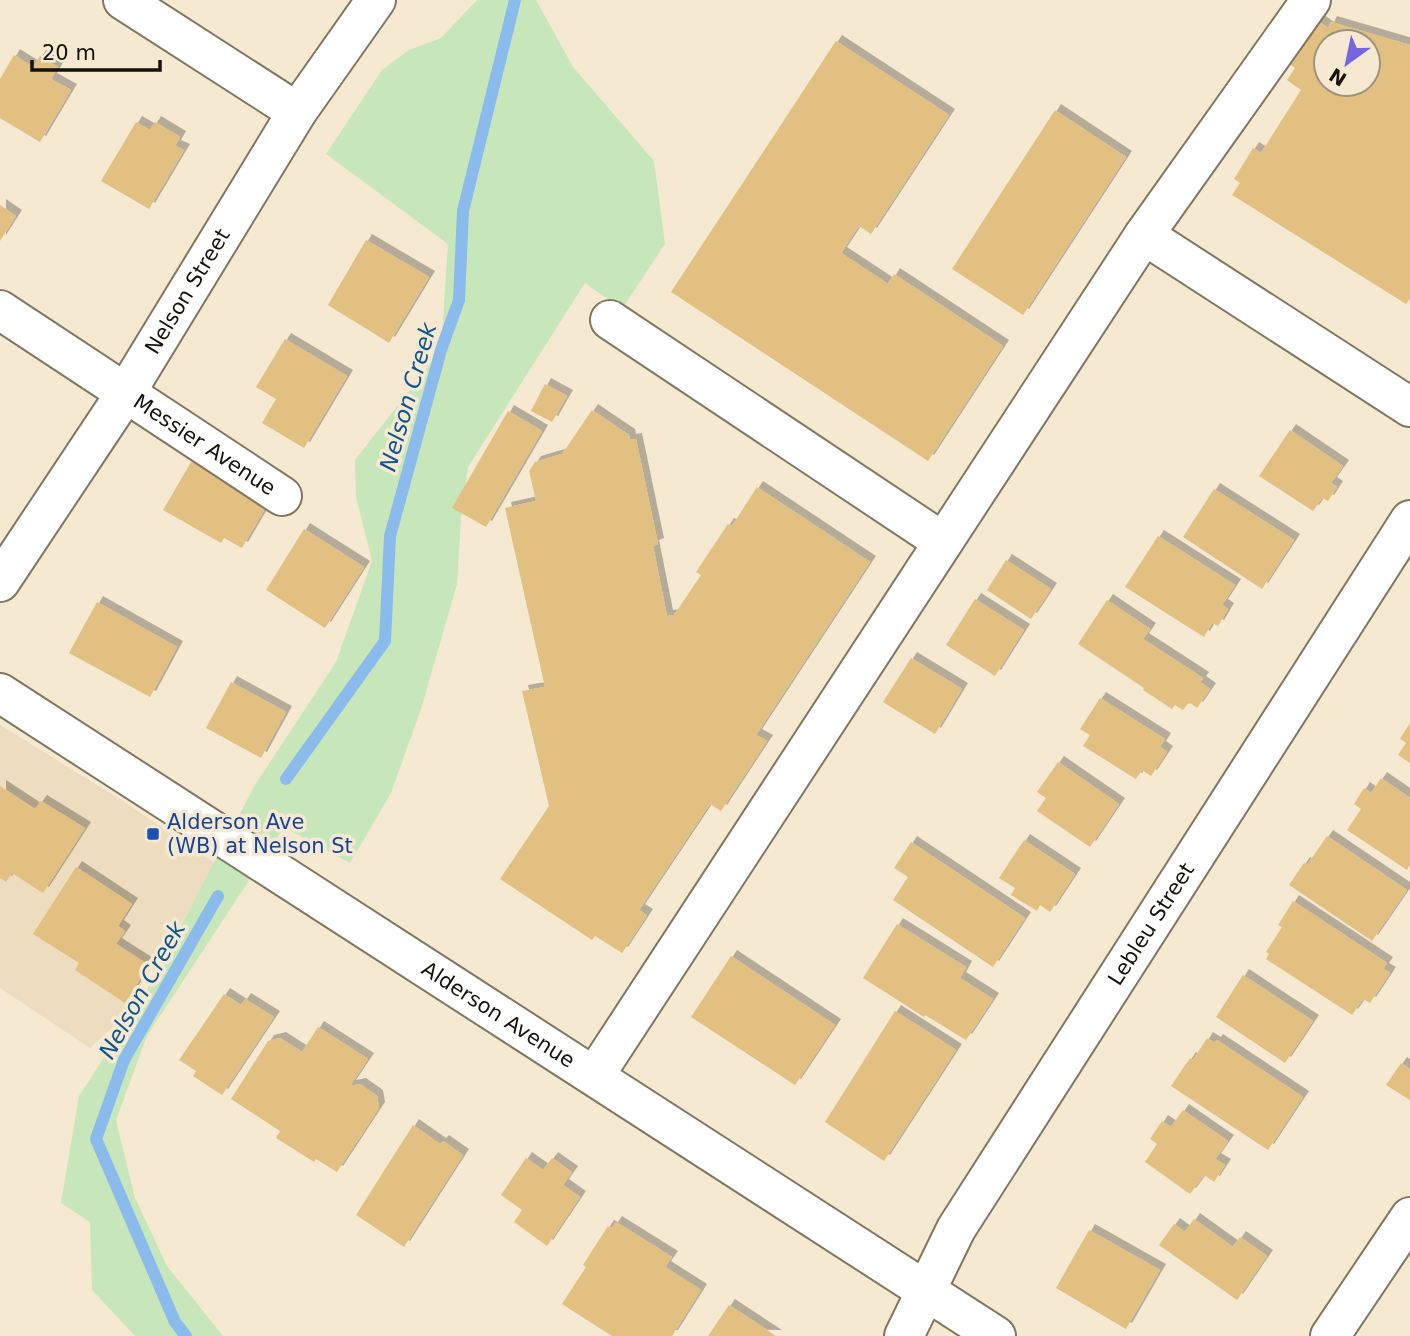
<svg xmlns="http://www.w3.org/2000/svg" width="1410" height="1336" font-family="'DejaVu Sans',sans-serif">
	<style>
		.built { fill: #edddbe }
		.green { fill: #c7e6ba }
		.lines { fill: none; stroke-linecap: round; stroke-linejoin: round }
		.stream { stroke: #8bbbed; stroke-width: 12 }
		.building { fill: #e1c081; fill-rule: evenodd; filter: url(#shadow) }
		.minor-casing { stroke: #817660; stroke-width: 42 }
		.minor { stroke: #fff; stroke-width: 38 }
		.transit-dot { fill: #1a4fb4; stroke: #f6e9d1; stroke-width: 2.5 }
		.labels { text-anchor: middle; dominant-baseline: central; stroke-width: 7; stroke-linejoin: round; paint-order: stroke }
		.street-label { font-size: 21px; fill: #16120a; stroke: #f6e9d1 }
		.transit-label { font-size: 21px; fill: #164399; stroke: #f6e9d1; text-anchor: start }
		.water-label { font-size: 23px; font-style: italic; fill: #0d5592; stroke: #f6e9d1 }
	</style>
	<defs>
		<filter id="shadow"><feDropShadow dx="6" dy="-6" stdDeviation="0" flood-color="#0004"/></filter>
	</defs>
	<rect width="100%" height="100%" fill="#f6e9d1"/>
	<path class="built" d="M0 725 118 798 218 865 114 1026 90 1048 0 988Z"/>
	<path class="green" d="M477 0H536L573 67 654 161 665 244 622 309 585 283 468 467 461 518 457 584 421 709 391 793 350 863 284 827 147 1036 116 1120 135 1198 167 1266 223 1336H135L92 1290 90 1222 61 1203 79 1096 141 1001 255 785 336 662 372 561 356 497 355 460 441 350 448 244 326 154 382 70 409 50 441 38Z"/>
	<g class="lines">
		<path class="stream" d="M286 779 385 641 390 536 441 350 459 300 463 211 515 0
			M186 1336 175 1322 96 1139 124 1060 218 896"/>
	</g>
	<path class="building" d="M1317 20 1328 28 1331 22 1410 45V299L1406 304 1232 195 1240 183 1234 179 1253 148 1261 153 1301 90 1287 80 1295 68 1289 64ZM1326 42H1368V84H1326Z
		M836 41 949 115 871 234 859 226 841 253 888 284 894 274 1003 346 928 461 671 292Z
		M14 55 33 67 40 56 58 67 51 79 71 90 40 142 0 118V79Z
		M1055 110 1126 157 1023 315 952 269Z
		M136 122 150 130 155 122 180 137 175 146 184 150 149 209 101 181Z
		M0 205 16 216 0 241Z
		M366 240 429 277 389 343 328 305Z
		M285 339 347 376 304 448 262 423 276 399 256 387Z
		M545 384 567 396 552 422 531 411Z
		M592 410 629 435 630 440 636 439 658 544 653 546 667 616 674 615 701 575 696 572 728 524 732 526 757 487 870 562 756 735 767 741 721 811 710 804 639 910 647 915 622 953 595 936 592 940 500 879 549 806 522 691 545 687 505 508 536 501 529 471 535 462 562 454Z
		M508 411 542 431 486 527 452 508Z
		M1290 430 1343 466 1331 483 1337 487 1328 501 1322 498 1313 511 1259 476Z
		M191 462 267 505 242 548 224 538 221 543 163 510Z
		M1214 489 1294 540 1262 589 1183 537Z
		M304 529 364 567 325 628 266 590Z
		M1158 536 1235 585 1222 605 1228 609 1218 626 1212 623 1204 637 1125 587Z
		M1006 560 1051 589 1031 619 987 590Z
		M975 599 1024 630 995 676 946 645Z
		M1107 600 1150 629 1143 639 1203 678 1200 682 1210 689 1197 708 1189 702 1183 710 1175 705 1172 709 1143 690 1144 688 1078 644Z
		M97 602 177 647 150 697 69 653Z
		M911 658 962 689 935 734 883 702Z
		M231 682 286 712 261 758 206 728Z
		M1100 698 1165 739 1160 747 1167 752 1151 776 1142 770 1136 779 1083 746 1090 735 1080 729Z
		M1410 723V763L1398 755 1406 743 1400 739Z
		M1058 762 1119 804 1090 847 1037 811 1046 798 1037 792Z
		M1381 778 1410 798V865L1407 870 1347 830 1361 809 1354 804 1364 788 1371 793Z
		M0 786 35 809 41 801 85 828 43 893 12 873 6 882 0 878Z
		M1327 836 1407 890 1372 941 1289 885 1304 863 1307 865Z
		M1024 840 1075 874 1050 912 1040 905 1037 911 1011 895 1015 888 999 878Z
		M911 842 1025 918 993 967 893 900 908 877 894 868Z
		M76 867 132 904 118 926 125 931 116 944 149 965 125 1003 75 970 79 963 33 934Z
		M1293 901 1387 963 1383 969 1390 973 1370 1003 1363 999 1352 1015 1266 959 1269 954 1266 952 1282 927 1278 925Z
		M897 924 966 967 960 978 993 999 966 1040 925 1015 924 1017 863 978Z
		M731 956 835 1025 795 1085 691 1017Z
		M1243 975 1313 1021 1285 1063 1216 1017Z
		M224 994 241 1005 245 999 274 1017 222 1095 193 1076 196 1071 179 1060Z
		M895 1011 956 1050 884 1161 825 1122Z
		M318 1027 368 1059 350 1086 360 1084 377 1096 379 1108 337 1172 316 1159 314 1162 276 1138 280 1131 231 1099 268 1041 280 1038 302 1052Z
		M1207 1038 1215 1043 1217 1040 1303 1097 1268 1150 1171 1086 1190 1058 1193 1060Z
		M1401 1063 1410 1069V1100L1386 1085Z
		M1183 1110 1228 1141 1215 1159 1225 1165 1214 1182 1204 1175 1190 1194 1145 1162 1157 1144 1150 1139 1162 1121 1171 1127Z
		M413 1125 440 1144 443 1141 463 1155 404 1247 356 1215Z
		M526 1158 543 1170 552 1158 572 1172 563 1185 580 1197 547 1246 514 1222 522 1210 501 1195Z
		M1194 1219 1233 1247 1240 1237 1267 1256 1237 1300 1159 1245 1174 1224 1185 1232Z
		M616 1222 672 1257 665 1267 701 1290 672 1336H612L562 1304 586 1267 583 1265 608 1226 612 1228Z
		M1089 1230 1160 1270 1126 1329 1056 1288Z
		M729 1305 776 1336H708Z"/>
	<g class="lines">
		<g class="minor-casing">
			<g id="minor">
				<path d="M123 0 297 112"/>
				<path d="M1144 235 1311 0"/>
				<path id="s1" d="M0 310 282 496"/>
				<path d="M610 320 943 542"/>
				<path id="s2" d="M0 582 125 394 297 112 376 0"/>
				<path id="s3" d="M0 693 996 1336"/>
				<path d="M595 1075 1144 235 1410 407"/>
				<path id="s4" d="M904 1336 956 1229 1410 520"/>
				<path d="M1330 1336 1410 1217"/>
			</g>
		</g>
		<use href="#minor" class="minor"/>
	</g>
	<rect class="transit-dot" x="146" y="827" width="14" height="14" rx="3.5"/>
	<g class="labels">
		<g class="street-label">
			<text stroke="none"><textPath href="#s2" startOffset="346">Nelson Street</textPath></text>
			<text stroke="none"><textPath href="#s1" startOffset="245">Messier Avenue</textPath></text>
			<text stroke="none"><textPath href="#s4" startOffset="481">Lebleu Street</textPath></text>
			<text stroke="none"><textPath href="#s3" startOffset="593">Alderson Avenue</textPath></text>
		</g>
		<g class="transit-label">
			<text x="167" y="822">Alderson Ave<tspan x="167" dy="24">(WB) at Nelson St</tspan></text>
		</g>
		<g class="water-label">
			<text transform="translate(408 397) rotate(-74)">Nelson Creek</text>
			<text transform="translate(142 990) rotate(-61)">Nelson Creek</text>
		</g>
	</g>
	<g transform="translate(1347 63) rotate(213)"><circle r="33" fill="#f6e9d1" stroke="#9c9381" stroke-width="2"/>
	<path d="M0-5L12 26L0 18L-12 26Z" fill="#7765e0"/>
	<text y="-10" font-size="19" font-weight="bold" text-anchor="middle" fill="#16120a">N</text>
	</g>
	<path d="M32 60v10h128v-10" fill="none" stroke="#16120a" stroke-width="3.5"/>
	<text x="42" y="60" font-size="21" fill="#16120a" stroke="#f6e9d1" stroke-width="5" paint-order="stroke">20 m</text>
</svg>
